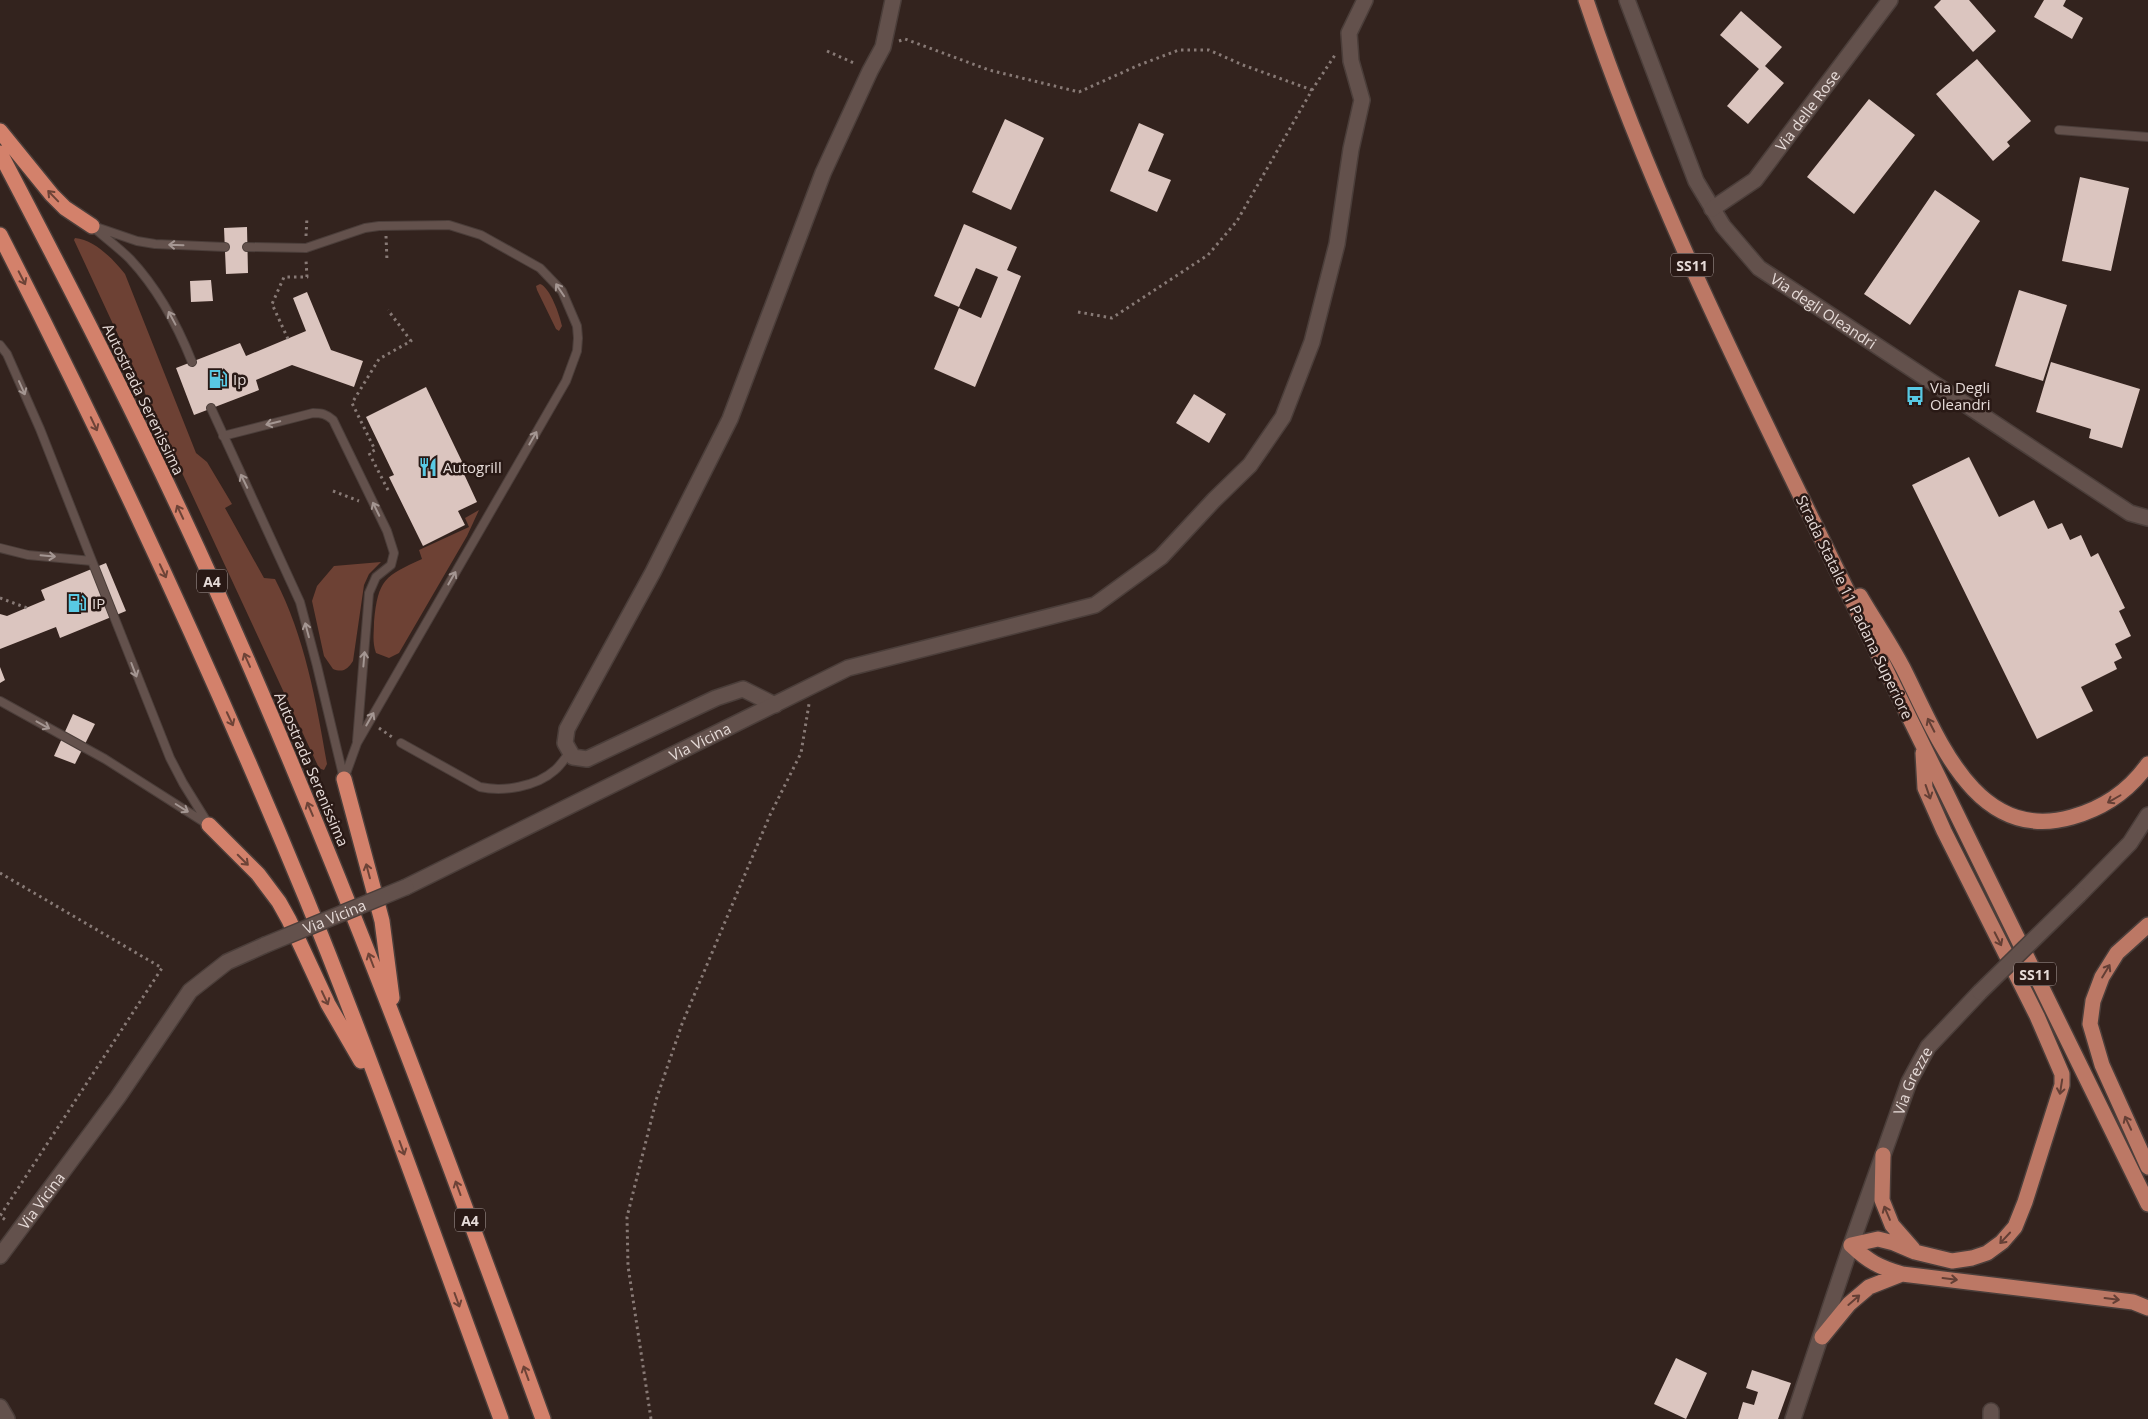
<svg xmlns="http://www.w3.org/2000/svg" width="2148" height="1419" font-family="'Open Sans',sans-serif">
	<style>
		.green { fill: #6d4134 }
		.building { fill: #dbc5bf }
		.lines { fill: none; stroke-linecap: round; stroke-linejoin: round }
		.service-casing { stroke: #4b3e3a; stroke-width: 10 }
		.minor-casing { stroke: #4b3e3a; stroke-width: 18 }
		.tertiary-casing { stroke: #4b3e3a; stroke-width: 18 }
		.trunk-casing { stroke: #4b3e3a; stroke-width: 18 }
		.motorway-casing { stroke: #4b3e3a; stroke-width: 18 }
		.path { stroke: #887a76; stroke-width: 3; stroke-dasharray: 2.5 4; stroke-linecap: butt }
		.service { stroke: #63514c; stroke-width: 8 }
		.minor { stroke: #63514c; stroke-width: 15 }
		.tertiary { stroke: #63514c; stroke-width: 15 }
		.trunk { stroke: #bc7865; stroke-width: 15 }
		.motorway { stroke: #d3816b; stroke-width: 15 }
		.minor-bridge-casing { stroke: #4b3e3a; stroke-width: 18; stroke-linecap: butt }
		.tertiary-bridge-casing { stroke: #4b3e3a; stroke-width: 18; stroke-linecap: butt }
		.minor-bridge { stroke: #63514c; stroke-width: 15 }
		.tertiary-bridge { stroke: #63514c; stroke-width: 15 }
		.oneway { stroke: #6d4337 }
		.oneway2 { stroke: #a49692 }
		.oneway3 { stroke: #643f35 }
		.labels { text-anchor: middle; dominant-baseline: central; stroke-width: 5; stroke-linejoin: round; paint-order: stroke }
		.shield { fill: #291915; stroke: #ada19e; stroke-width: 1 }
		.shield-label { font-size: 14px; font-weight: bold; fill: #e6dbd8 }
		.street-label { font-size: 15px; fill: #e6dbd8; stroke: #291915 }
		.poi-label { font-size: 15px; fill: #e6dbd8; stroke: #291915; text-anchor: start }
	</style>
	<rect width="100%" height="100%" fill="#33231e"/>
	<path class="green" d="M75 238C95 240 113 259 125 274L196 453 207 462 232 504 225 508 264 578 275 579C305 637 316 701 327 764L324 770 321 769 318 766 305 738 74 240Z
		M540 284C550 287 560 316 562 326L559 331 556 329 537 290 536 286Z
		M479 510 467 536 399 653 389 658 376 653C372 642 374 633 374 622 378 579 385 576 422 559L419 550 469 527 465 518Z
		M381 562 369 574 364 585 353 661C348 669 343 673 333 669L324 656 312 601 317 586 334 566Z"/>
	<path class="building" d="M1941 0H1969L1996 31 1973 52 1934 7Z
		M2044 0H2066L2063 6 2083 18 2072 39 2034 17Z
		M1741 11 1782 47 1765 66 1784 83 1748 124 1727 106 1759 69 1720 35Z
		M1977 59 2031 121 2007 142 2010 146 1993 161 1936 94Z
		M1869 99 1915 135 1854 214 1807 177Z
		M1005 119 1044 138 1011 210 972 192Z
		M1139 123 1164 134 1148 171 1171 180 1157 212 1110 191Z
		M2080 177 2129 188 2111 271 2062 261Z
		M1935 190 1980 221 1910 325 1864 294Z
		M964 224 1017 247 1007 270 1021 276 975 387 934 369 959 308 981 318 998 277 976 268 959 307 934 296Z
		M247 227 248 273 226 274 224 228Z
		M211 280 213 301 191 302 190 281Z
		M2019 290 2067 305 2043 381 1995 366Z
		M307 292 331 350 363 361 354 387 292 365 256 380 259 390 194 415 176 368 240 343 246 356 306 331 293 298Z
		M2051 362 2140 389 2122 448 2089 438 2091 429 2036 412Z
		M426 387 467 472 464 474 477 502 458 511 465 525 423 546 389 477 394 475 366 417Z
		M1194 394 1226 414 1209 443 1176 423Z
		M1969 457 1999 517 2034 500 2048 529 2062 523 2070 540 2081 535 2091 557 2098 553 2125 608 2119 611 2131 636 2115 644 2122 658 2114 662 2117 669 2081 687 2093 711 2037 739 1912 485Z
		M106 563 126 611 60 638 56 627 0 649V614L7 616 45 600 41 590Z
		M0 667 5 680 0 683Z
		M73 714 95 724 75 764 54 756Z
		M1676 1358 1707 1373 1686 1419 1654 1404Z
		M1752 1370 1791 1383 1778 1419H1738L1743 1402 1754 1405 1758 1392 1746 1388Z"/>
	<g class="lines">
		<g class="service-casing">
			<path id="service" d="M2059 130 2148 137
				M92 226C104 237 118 247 130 259 158 289 177 324 192 362
				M96 227 137 241 155 244 225 247
				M247 247 306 248 365 228 379 226 449 225 481 235 540 268 562 291 577 326 578 338 577 351 566 381 357 743 344 779
				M0 345 7 354 40 429 92 561
				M211 408 300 602 317 666 344 779
				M223 436 313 413C322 413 326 414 333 420L387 531 394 553 391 565 376 577 369 593 357 741
				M0 548 28 555 92 561 170 758 183 783 209 825
				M0 701 105 759 207 824
				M401 743 480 787C503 792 536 787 555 770 561 765 565 758 570 752"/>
		</g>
		<g class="minor-casing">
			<g id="minor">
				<path id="s1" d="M1627 0 1696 181 1723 226 1759 268 2130 513 2148 518"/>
				<path id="s2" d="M1712 209 1755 180 1890 0"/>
				<path d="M775 705 743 689 716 698 587 759 573 757 565 743 567 729 653 572 730 419 823 173 870 71 883 47 893 0"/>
				<path id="s3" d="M406 887 848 668 1095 605 1161 557 1214 500 1250 465 1283 417 1312 342 1337 244 1351 149 1362 100 1351 61 1349 33 1365 0"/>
				<path id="s4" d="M0 1256 118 1097 190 991 227 962 265 945"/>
				<path d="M0 1407 7 1419"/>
				<path d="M1991 1419V1411"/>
			</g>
		</g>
		<g class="tertiary-casing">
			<g id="tertiary">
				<path d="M2079 895 2130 843 2148 815"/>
				<path id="s5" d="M1793 1419 1851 1245 1909 1082 1928 1047 1980 992"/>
			</g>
		</g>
		<g class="trunk-casing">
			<path id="trunk" d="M1586 0C1651 195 1743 378 1833 562 1938 776 2043 990 2148 1204
				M1860 596C1874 620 1890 643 1903 668 1937 735 1975 845 2072 817 2104 808 2129 791 2148 764
				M1923 753 1925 788 1944 831 2037 1016 2062 1074V1085L2025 1202 2015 1227 2002 1242 1987 1253 1972 1258 1952 1261 1915 1252 1894 1243 1878 1239 1851 1245C1869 1262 1879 1267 1902 1274L2133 1302 2148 1308
				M2148 925 2117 953 2102 977 2093 1001 2090 1024 2102 1065 2148 1167
				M1883 1155 1882 1200 1892 1225 1913 1249
				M1822 1337 1849 1304 1869 1287 1902 1274"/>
		</g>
		<g class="motorway-casing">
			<path id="motorway" d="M0 131 52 195 65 208 92 226
				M0 153C75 296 149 440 215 587 337 859 441 1139 543 1419
				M0 235C111 452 213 673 306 898 376 1070 437 1245 501 1419
				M344 779 382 921 392 998
				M209 825 258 874 279 902 289 920 328 1004 361 1061"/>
		</g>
		<path class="path" d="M899 41 905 39 989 70 1079 92 1139 65 1179 50H1209L1243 65 1312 90
			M827 51 856 64
			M306 236 307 217
			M386 236 387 261
			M1078 312 1112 318 1208 255 1237 221 1312 90 1335 55
			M288 339 272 304 284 277H307L306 260
			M388 490 369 453 375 450 352 403 379 359 411 341 388 310
			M333 491 359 501
			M0 598 27 608
			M379 728 392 737
			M0 873 162 968 0 1216 7 1221
			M651 1419 628 1266 627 1217 657 1097 682 1024 770 815 801 753 809 704"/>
		<use href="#service" class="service"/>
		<use href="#minor" class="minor"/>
		<use href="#tertiary" class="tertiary"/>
		<use href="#trunk" class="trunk"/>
		<use href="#motorway" class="motorway"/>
		<g class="minor-bridge-casing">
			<g id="minor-bridge">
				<path id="s6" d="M265 945 406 887"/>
			</g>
		</g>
		<g class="tertiary-bridge-casing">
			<path id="tertiary-bridge" d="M1980 992 2079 895"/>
		</g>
		<use href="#minor-bridge" class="minor-bridge"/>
		<use href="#tertiary-bridge" class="tertiary-bridge"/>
	</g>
	<defs><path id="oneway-shaft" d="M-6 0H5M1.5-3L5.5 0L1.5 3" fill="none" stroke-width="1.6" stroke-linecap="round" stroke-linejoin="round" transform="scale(1.25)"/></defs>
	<g class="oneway">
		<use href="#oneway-shaft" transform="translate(53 196) rotate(-134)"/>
		<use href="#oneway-shaft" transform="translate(22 278) rotate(63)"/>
		<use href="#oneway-shaft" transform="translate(94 424) rotate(65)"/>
		<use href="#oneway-shaft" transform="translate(180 512) rotate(-115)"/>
		<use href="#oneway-shaft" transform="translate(163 571) rotate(65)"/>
		<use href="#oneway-shaft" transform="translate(247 660) rotate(-114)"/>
		<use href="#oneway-shaft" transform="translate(230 719) rotate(65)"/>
		<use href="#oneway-shaft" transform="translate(310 809) rotate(-113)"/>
		<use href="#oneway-shaft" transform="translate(243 860) rotate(45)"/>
		<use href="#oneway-shaft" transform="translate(368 871) rotate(-105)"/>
		<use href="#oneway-shaft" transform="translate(371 960) rotate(-111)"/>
		<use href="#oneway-shaft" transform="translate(325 998) rotate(65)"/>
		<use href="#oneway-shaft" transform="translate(402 1148) rotate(70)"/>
		<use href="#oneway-shaft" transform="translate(458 1188) rotate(-110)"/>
		<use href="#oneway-shaft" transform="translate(457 1300) rotate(70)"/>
		<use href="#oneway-shaft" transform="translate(526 1373) rotate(-110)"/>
	</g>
	<g class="oneway2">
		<use href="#oneway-shaft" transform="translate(176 245) rotate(-178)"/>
		<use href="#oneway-shaft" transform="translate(560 290) rotate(-124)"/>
		<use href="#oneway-shaft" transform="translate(172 318) rotate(-118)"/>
		<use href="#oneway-shaft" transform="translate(22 388) rotate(66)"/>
		<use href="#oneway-shaft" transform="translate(273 423) rotate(166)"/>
		<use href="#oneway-shaft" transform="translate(533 438) rotate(-60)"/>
		<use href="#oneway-shaft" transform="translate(244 481) rotate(-116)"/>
		<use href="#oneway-shaft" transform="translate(376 509) rotate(-116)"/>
		<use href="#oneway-shaft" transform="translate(48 556) rotate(5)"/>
		<use href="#oneway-shaft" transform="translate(452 578) rotate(-60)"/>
		<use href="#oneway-shaft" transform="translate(307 630) rotate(-105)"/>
		<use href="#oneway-shaft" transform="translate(364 659) rotate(-85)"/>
		<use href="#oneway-shaft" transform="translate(134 670) rotate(69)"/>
		<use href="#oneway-shaft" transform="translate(370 719) rotate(-60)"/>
		<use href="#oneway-shaft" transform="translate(43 725) rotate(29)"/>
		<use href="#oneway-shaft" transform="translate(182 808) rotate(32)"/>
	</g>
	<g class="oneway3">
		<use href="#oneway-shaft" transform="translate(1931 725) rotate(-117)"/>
		<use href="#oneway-shaft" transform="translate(1928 792) rotate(71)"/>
		<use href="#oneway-shaft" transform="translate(2114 799) rotate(150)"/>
		<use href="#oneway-shaft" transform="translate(1998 939) rotate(63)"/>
		<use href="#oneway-shaft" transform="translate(2106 971) rotate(-59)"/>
		<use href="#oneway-shaft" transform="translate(2061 1087) rotate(99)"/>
		<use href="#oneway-shaft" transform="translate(2128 1123) rotate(-115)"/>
		<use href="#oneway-shaft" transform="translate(1887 1213) rotate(-113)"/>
		<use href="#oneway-shaft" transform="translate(2005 1238) rotate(133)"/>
		<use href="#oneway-shaft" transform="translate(1950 1279) rotate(7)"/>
		<use href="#oneway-shaft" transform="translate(2112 1299) rotate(7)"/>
		<use href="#oneway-shaft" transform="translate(1854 1300) rotate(-41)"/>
	</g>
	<defs>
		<g id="fuel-bare" transform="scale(1.5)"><path d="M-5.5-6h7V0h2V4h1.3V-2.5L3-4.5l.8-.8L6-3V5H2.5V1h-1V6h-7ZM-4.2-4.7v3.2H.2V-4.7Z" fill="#58c9e4" stroke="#291915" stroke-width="2.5" paint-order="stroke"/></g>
		<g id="bus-bare" transform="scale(1.5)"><path d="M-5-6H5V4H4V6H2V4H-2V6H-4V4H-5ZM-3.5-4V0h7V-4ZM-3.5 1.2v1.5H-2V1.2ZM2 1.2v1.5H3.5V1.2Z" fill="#58c9e4" stroke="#291915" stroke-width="2.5" paint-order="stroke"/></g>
		<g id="restaurant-bare" transform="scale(1.5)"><path d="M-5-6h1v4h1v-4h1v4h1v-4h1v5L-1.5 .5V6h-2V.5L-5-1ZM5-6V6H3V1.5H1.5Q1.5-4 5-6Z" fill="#58c9e4" stroke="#291915" stroke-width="2.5" paint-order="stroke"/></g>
	</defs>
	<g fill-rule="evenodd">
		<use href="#fuel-bare" x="218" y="379"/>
		<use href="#bus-bare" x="1915" y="396"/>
		<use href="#restaurant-bare" x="428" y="467"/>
		<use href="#fuel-bare" x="77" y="603"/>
	</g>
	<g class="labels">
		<g class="shield">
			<rect x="1671" y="253.5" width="42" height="23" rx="4"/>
			<rect x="197" y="569.5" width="30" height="23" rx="4"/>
			<rect x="2014" y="962.5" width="42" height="23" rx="4"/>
			<rect x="455" y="1208.5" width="30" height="23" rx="4"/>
		</g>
		<g class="shield-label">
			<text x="1692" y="265">SS11</text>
			<text x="212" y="581">A4</text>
			<text x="2035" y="974">SS11</text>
			<text x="470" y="1220">A4</text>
		</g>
		<g class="street-label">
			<text stroke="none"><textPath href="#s2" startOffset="139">Via delle Rose</textPath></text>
			<text stroke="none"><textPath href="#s1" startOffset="379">Via degli Oleandri</textPath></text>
			<text transform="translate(144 399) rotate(64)">Autostrada Serenissima</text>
			<text transform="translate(1855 607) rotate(64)">Strada Statale 11 Padana Superiore</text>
			<text stroke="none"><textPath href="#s3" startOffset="328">Via Vicina</textPath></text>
			<text transform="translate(312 769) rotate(67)">Autostrada Serenissima</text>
			<text stroke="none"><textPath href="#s6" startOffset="75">Via Vicina</textPath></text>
			<text stroke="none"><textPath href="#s5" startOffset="359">Via Grezze</textPath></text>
			<text stroke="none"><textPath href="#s4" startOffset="69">Via Vicina</textPath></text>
		</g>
		<g class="poi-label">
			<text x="233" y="379">Ip</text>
			<text x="1930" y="387">Via Degli<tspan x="1930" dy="17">Oleandri</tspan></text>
			<text x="443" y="467">Autogrill</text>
			<text x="92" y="603">IP</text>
		</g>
	</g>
</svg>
